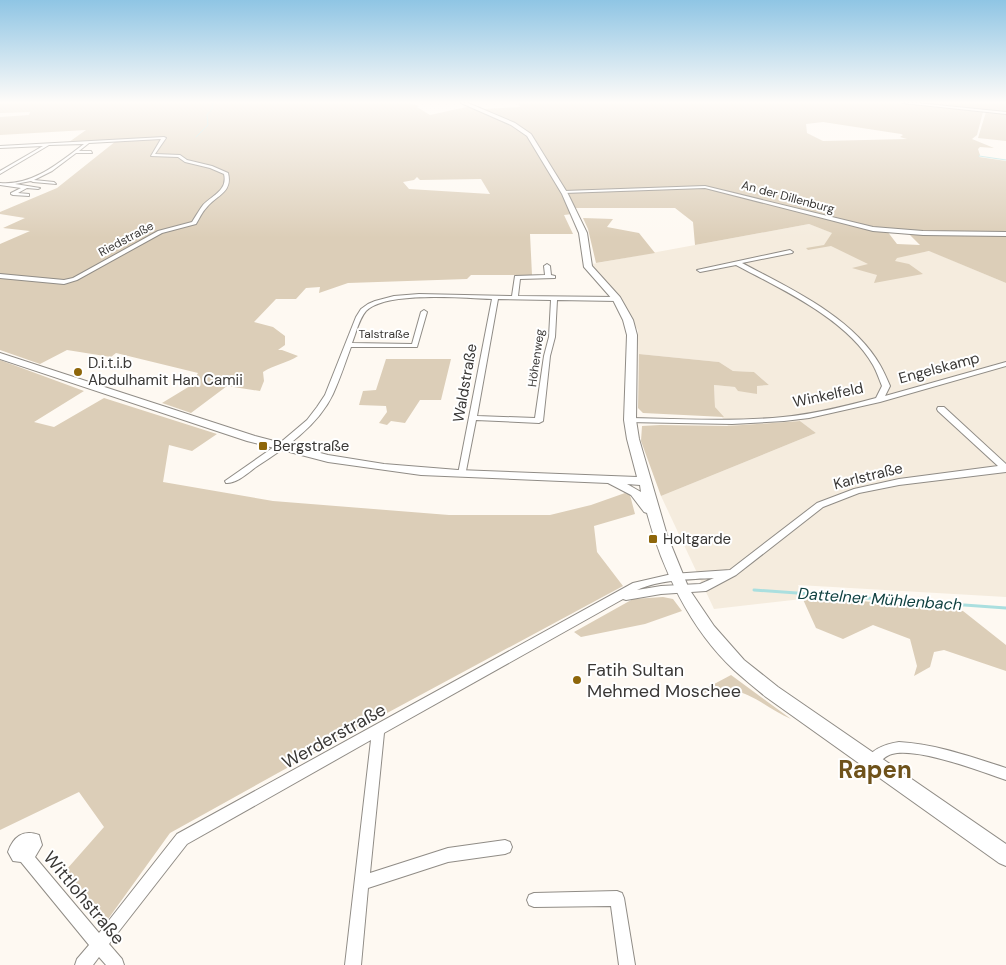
<svg xmlns="http://www.w3.org/2000/svg" width="1006" height="965" font-family="'DM Sans',sans-serif">
	<style>
		.built { fill: #f5ecde }
		.green { fill: #dcceb8; fill-rule: evenodd }
		.lines { fill: none; stroke-linecap: round; stroke-linejoin: round }
		.stream-far1 { stroke: #aadfdf; stroke-width: 1 }
		.stream { stroke: #aadfdf; stroke-width: 3 }
		.street-casing { stroke: #908c86; stroke-width: 2 }
		.secondary-casing { stroke: #908c86; stroke-width: 2 }
		.street { fill: #fff; fill-rule: evenodd }
		.secondary { fill: #fff; fill-rule: evenodd }
		.poi-dot { fill: #8e660a; stroke: #fff; stroke-width: 2 }
		.labels { text-anchor: middle; dominant-baseline: central; stroke-width: 4; stroke-linejoin: round; paint-order: stroke }
		.far-street-label { font-size: 12px; fill: #3a3836; stroke: #fff }
		.poi-label { font-size: 15px; fill: #3a3836; stroke: #fff; text-anchor: start }
		.street-label { font-size: 15px; fill: #3a3836; stroke: #fff }
		.water-label { font-size: 16px; font-style: italic; fill: #0f4040; stroke: #fff }
		.near-poi-label { font-size: 18px; fill: #3a3836; stroke: #fff; text-anchor: start }
		.near-street-label { font-size: 18px; fill: #3a3836; stroke: #fff }
		.near-district-label { font-size: 24px; font-weight: bold; fill: #6e521b; stroke: #fff }
	</style>
	<rect width="100%" height="100%" fill="#fef9f2"/>
	<path class="built" d="M809 224 896 257 930 251 1006 283V597L798 585 802 599 714 609 661 496 816 433 800 421 728 426 715 407 714 385 736 387 757 394V386L769 385 754 372 733 371 719 362 639 354V389L638 330 592 264Z"/>
	<path class="green" d="M0 103H410L419 106 417 107 430 115 471 106 504 119 482 109 520 107 518 103H946L945 107H948L949 103H1006V141L978 138 986 112H991H983L977 135 972 139 994 148 980 147 978 149 980 155 979 157 1006 161V283L929 251 897 258 895 261 909 264 923 274 874 283 877 275 852 268 868 264 831 246 808 250 806 248 824 245 832 233 809 224 695 245 693 222 675 208H572L565 194H561L572 214 564 215 573 234H530L532 275H471L467 279 348 283 319 293 320 287 306 288 296 299H276L254 322 273 327 285 336V345L278 350H282L298 356C287 363 274 365 263 372L264 381 260 391 227 386 191 413 162 403 190 386 198 373 116 353 111 357 67 350 40 364 0 350V244L30 231 3 228 25 218 0 214V212L57 188 116 141 69 142 86 130 0 135V117L29 115 30 112 0 113ZM823 122 901 134 903 135 900 137 907 139 823 141 807 133 806 124ZM417 177 420 180 481 179 490 194 409 189 403 182 414 180ZM887 231 908 233 920 245 897 244Z
		M583 218 613 219 607 227 639 233 655 253 596 263 588 229Z
		M639 354 719 362 733 371 754 372 769 385 757 386V394L738 391 735 387 714 385 715 407 724 417 643 413 638 408Z
		M386 359H451L441 400H420L405 423 391 421 387 425 379 423 387 412 386 406 359 405 363 391 376 390Z
		M0 360 84 391 34 422 54 427 104 398 217 434 192 451 169 445 163 482 273 501 449 515H550L591 505 625 493 630 495 635 514 594 526 597 552 623 586 350 733 170 833 103 926 67 869 104 827 79 792 0 830Z
		M800 421 816 433 661 496 641 441 642 426 660 425 728 426Z
		M801 595 963 611 1006 645V671L944 650 934 652 930 667 914 676 917 666 910 639 873 625 843 639 816 628Z
		M663 597 673 599 682 611 645 624 581 637 574 632 633 599Z
		M731 675 791 719C771 711 753 693 731 690 717 688 702 694 688 698Z"/>
	<g class="lines">
		<path class="stream-far1" d="M207 115 212 109 213 103
			M196 137 208 125 207 115
			M979 156 1006 160"/>
		<path class="stream" d="M754 590 1006 608"/>
		<g class="street-casing">
			<path id="street" d="M903 103H917L1006 112V114Z
				M164 137 166 138 155 154 180 155 187 160 212 166 228 173C233 192 217 195 207 207 202 212 199 219 196 224L162 233 77 280 64 284 0 278V274L64 280 73 278 158 231 192 222C196 216 199 210 203 205 213 195 228 190 224 174L210 168 185 162 178 157 151 156 161 139 89 143 79 151H91L92 153H76L52 171 34 180 54 182 56 184 33 182 31 181 15 184 40 188 38 189 27 188 18 193 29 194V196L13 195 11 194V193L21 188 0 185V183C33 186 60 162 84 144L49 145 0 174V171L43 146 0 148V146Z
				M705 186 873 227 923 231 1006 232V236L923 235 873 231 705 188 564 193 562 192 564 191Z
				M790 250 793 252 792 253 742 263C789 288 853 317 880 365 884 372 887 379 890 386L885 396 1006 362V366L880 402 809 418 784 421 732 424 627 422 626 420 630 418C681 419 732 422 783 417 815 414 846 406 876 398L882 386C879 379 877 372 873 365 847 319 781 289 736 265L700 272 697 270Z
				M547 264 550 266 551 275 555 276V278L520 279 518 296 617 297 620 299 617 301 557 300 555 337 550 356 543 421 539 423 476 420 465 476H459L458 474 492 299C463 298 386 291 366 311 359 319 356 333 352 343L412 344 421 312 424 310 427 312 417 347H351C345 363 340 379 333 394 318 426 284 449 256 467 248 473 236 484 226 483L225 481 281 442 307 420 317 407 325 395 356 317 361 309 368 304 375 301 394 296 419 294 512 296 515 276 545 275 544 266ZM498 299 551 300 549 337 544 356 535 418 477 416Z
				M938 407H944L1006 464V472L899 485 859 493 823 507 736 575 706 591 661 594 626 600 623 599 384 733 370 873 448 848 505 840 510 842 512 847 510 852 505 854 448 862 368 888 361 965H345L371 740 187 844 109 944 122 959 124 965H106L99 957 93 965H75L77 959 89 945 21 862 13 861 8 852C13 837 23 829 39 835L42 845 35 857 99 933 177 834 633 583 672 574 730 570 817 503 854 489 899 479 998 466 938 411 937 409ZM714 578 700 584 661 586 637 590C658 580 691 579 714 578Z
				M899 742C936 744 971 757 1006 768V780C980 771 917 747 892 754 884 756 879 764 872 767L867 765 866 761C872 748 886 744 899 742Z
				M617 891 622 893 624 898 635 965H619L611 906 534 907 529 905 527 900 529 895 534 893Z"/>
		</g>
		<g class="secondary-casing">
			<path id="secondary" d="M461 103H468L515 123 531 134 568 194 587 233 592 266 620 297 633 320 637 335 636 420 639 439 667 535 689 589 714 626 744 660 778 687 1006 844V866L999 863 766 697C755 688 744 679 734 670 690 629 662 569 647 513L644 512 631 495 608 483 421 475 328 462 247 441 0 359V353L255 436 328 455 384 464 458 470 637 477 627 439 624 420 627 335 623 320 613 300 584 267 579 233 562 194 527 136 511 125ZM627 484 640 485 641 492Z"/>
		</g>
		<use href="#street" class="street"/>
		<use href="#secondary" class="secondary"/>
	</g>
	<linearGradient id="sky" x2="0" y2="1"><stop stop-color="#8fc5e4"/><stop offset="0.43" stop-color="#fffcf9"/><stop offset="1" stop-color="#fffcf9" stop-opacity="0"/></linearGradient>
	<rect width="1006" height="238" fill="url(#sky)"/>
	<g class="poi-dot">
		<circle cx="78" cy="372" r="5"/>
		<rect x="258" y="441" width="10" height="10" rx="2.5"/>
		<rect x="648" y="534" width="10" height="10" rx="2.5"/>
		<circle cx="577" cy="680" r="5"/>
	</g>
	<g class="labels">
		<g class="far-street-label">
			<text transform="translate(788 197) rotate(15)">An der Dillenburg</text>
			<text transform="translate(126 239) rotate(-28)">Riedstraße</text>
			<text x="384" y="334">Talstraße</text>
			<text transform="translate(536 358) rotate(-82)">Höhenweg</text>
		</g>
		<g class="poi-label">
			<text x="88" y="363">D.i.t.i.b<tspan x="88" dy="17">Abdulhamit Han Camii</tspan></text>
			<text x="273" y="446">Bergstraße</text>
			<text x="663" y="539">Holtgarde</text>
		</g>
		<g class="street-label">
			<text transform="translate(939 368) rotate(-15)">Engelskamp</text>
			<text transform="translate(465 383) rotate(-80)">Waldstraße</text>
			<text transform="translate(828 395) rotate(-12)">Winkelfeld</text>
			<text transform="translate(868 476) rotate(-14)">Karlstraße</text>
		</g>
		<g class="water-label">
			<text transform="translate(880 599) rotate(4)">Dattelner Mühlenbach</text>
		</g>
		<g class="near-poi-label">
			<text x="587" y="670">Fatih Sultan<tspan x="587" dy="21">Mehmed Moschee</tspan></text>
		</g>
		<g class="near-street-label">
			<text transform="translate(334 736) rotate(-29)">Werderstraße</text>
			<text transform="translate(84 898) rotate(50)">Wittlohstraße</text>
		</g>
		<g class="near-district-label">
			<text x="875" y="769">Rapen</text>
		</g>
	</g>
</svg>
